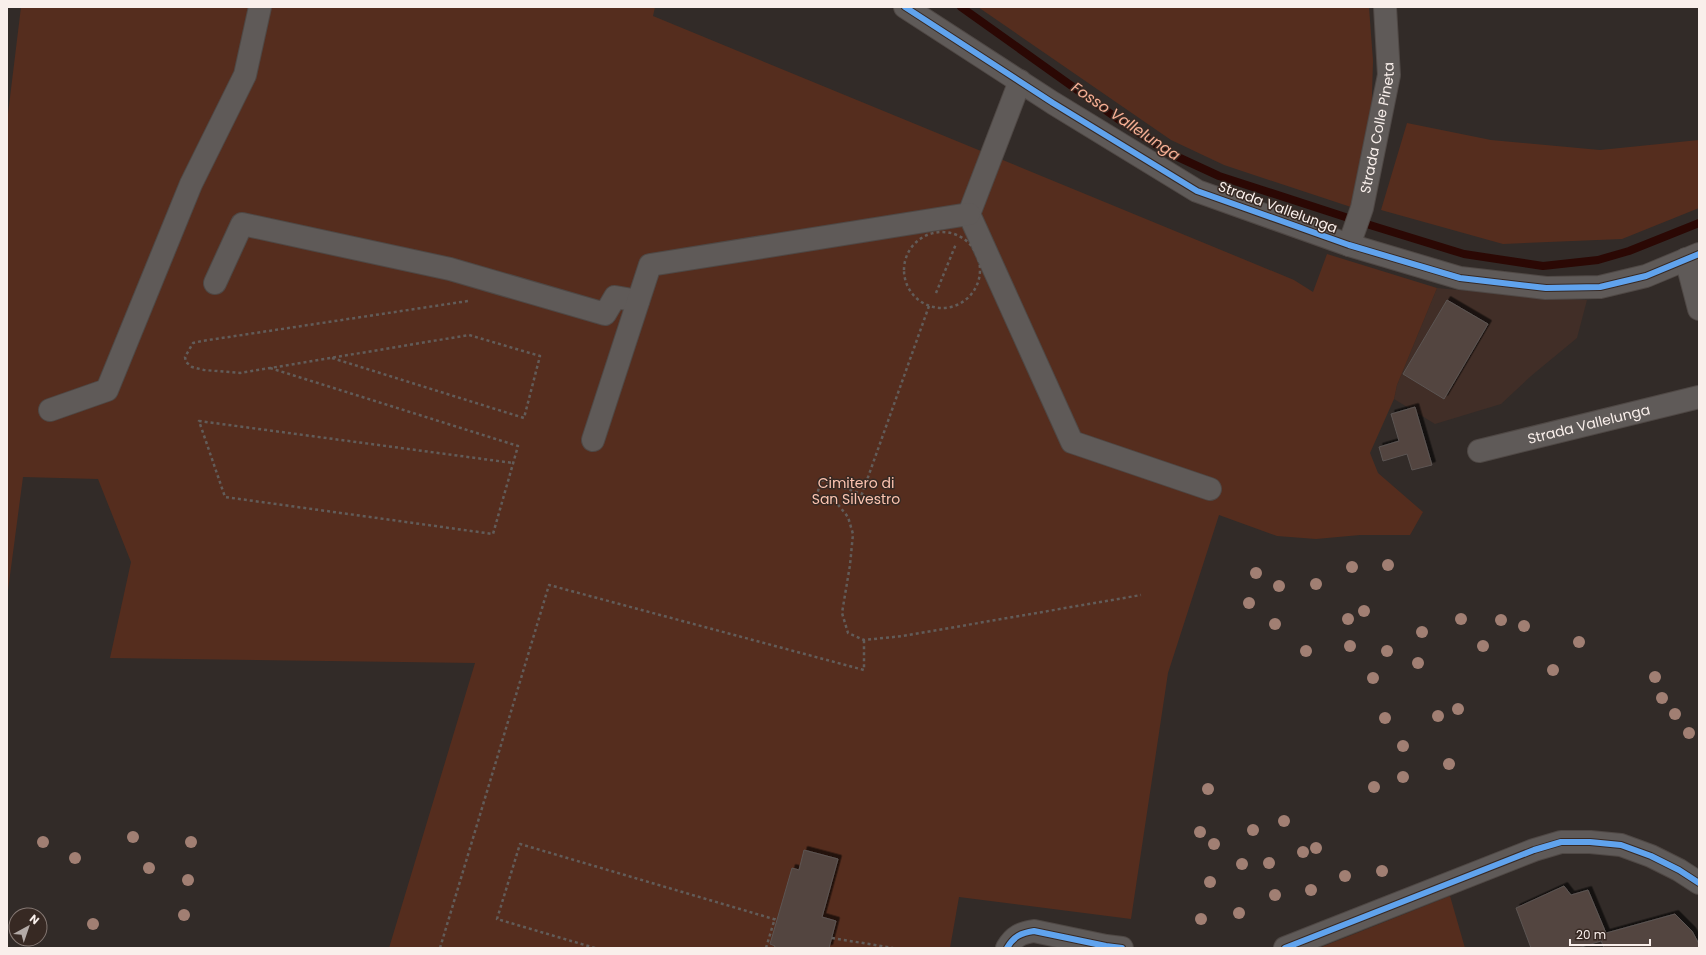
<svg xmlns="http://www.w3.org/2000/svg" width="1706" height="955" font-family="Poppins,sans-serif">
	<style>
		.built { fill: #412e27 }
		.green { fill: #552d1e }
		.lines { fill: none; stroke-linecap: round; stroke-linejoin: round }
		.stream { stroke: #2b0804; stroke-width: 8 }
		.building { fill: #53453f; stroke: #5c5553; filter: url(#shadow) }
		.minor-casing { stroke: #4f4845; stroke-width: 24 }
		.path { stroke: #625c59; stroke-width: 2.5; stroke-dasharray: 3 3; stroke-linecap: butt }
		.minor { stroke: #5f5a58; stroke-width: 22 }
		.cycleway-casing { stroke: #372923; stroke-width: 8 }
		.cycleway { stroke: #60a3ed; stroke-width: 6 }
		.tree { fill: #a17f73 }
		.labels { text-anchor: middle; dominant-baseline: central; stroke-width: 3; stroke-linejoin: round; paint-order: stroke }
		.street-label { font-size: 14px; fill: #f9efeb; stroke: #372923 }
		.park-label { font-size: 14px; fill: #fcc4b0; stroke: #372923 }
		.water-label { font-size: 15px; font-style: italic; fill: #f7af94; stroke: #372923 }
	</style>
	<defs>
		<filter id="shadow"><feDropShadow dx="3.5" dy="-3.5" stdDeviation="0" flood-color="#0009"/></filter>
	</defs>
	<rect width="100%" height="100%" fill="#322b28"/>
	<path class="built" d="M1437 288 1533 297 1587 300 1577 338 1531 376 1501 404 1435 424 1394 399 1397 385Z"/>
	<path class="green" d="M21 7H655L653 16 1294 280 1313 292 1327 254 1437 288 1397 385 1394 399 1370 453 1378 473 1423 512 1410 535H1360L1316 539 1277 536 1219 515 1168 673 1131 919 959 897 950 948H389L475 663 110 658 131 562 98 479 23 477 7 598V122Z
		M978 7H1369L1373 61 1371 127 1354 208 1224 165 1171 140Z
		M1407 123 1491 140 1600 150 1699 140V208L1622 239 1503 244 1381 210Z
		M1450 896 1465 948H1319Z"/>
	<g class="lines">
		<path class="stream" d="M961 7 1125 124 1167 152 1219 176 1373 226 1464 254 1543 266 1598 260 1629 251 1699 223"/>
	</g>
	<path class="building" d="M1447 300 1488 324 1444 399 1403 374Z
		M1415 407 1432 465 1412 470 1407 454 1383 461 1379 447 1399 441 1391 414Z
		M804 850 838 859 822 917 836 921 829 948H774L775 946 770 944 792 868 799 870Z
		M1564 886 1571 895 1588 890 1606 933 1599 935 1601 941 1578 948H1531L1516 908Z
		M1675 914 1692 931 1699 944V948H1604L1599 935Z"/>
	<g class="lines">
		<g class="minor-casing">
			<g id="minor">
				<path d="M905 7 1053 103 1197 191 1349 245 1460 278 1546 288 1600 287 1646 276 1699 254"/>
				<path d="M1020 81 969 214 1072 442 1210 489"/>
				<path id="s1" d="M1349 245 1362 208 1389 75 1385 7"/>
				<path d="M1686 259 1699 309"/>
				<path d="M215 283 242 224 450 269 605 314 615 297 638 301"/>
				<path d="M50 410 107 390 191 184 245 75 260 7"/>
				<path d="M593 440 650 265 969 214"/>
				<path id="s2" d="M1479 451 1699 397"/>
				<path d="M1007 948C1014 936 1021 933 1034 931L1106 946 1122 948"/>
				<path d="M1285 948 1534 850 1561 842H1590L1621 845 1651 856 1679 870 1699 883"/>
			</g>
		</g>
		<path class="path" d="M904 270a38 38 0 1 1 76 0a38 38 0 1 1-76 0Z
			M936 293 956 244
			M929 306 862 494 821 480 817 495 835 501 848 517 853 534 850 565 842 613 848 633 864 640 903 636 1141 595
			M332 358 524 418 540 356 469 335 240 373 204 370 192 367 186 362 185 357 193 343 202 341 468 301
			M270 368 518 446 493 534 225 497 199 421 513 463
			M832 938 893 948
			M440 948 549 585 864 670V640
			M595 948 497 919 520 844 777 920
			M766 948 775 918"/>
		<use href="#minor" class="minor"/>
		<g class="cycleway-casing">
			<path id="cycleway" d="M905 7 1053 103 1197 191 1349 245 1460 278 1546 288 1600 287 1646 276 1699 254
				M1007 948C1014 936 1021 933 1034 931L1106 946 1122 948
				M1285 948 1534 850 1561 842H1590L1621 845 1651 856 1679 870 1699 883"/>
		</g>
		<use href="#cycleway" class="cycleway"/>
	</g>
	<g class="tree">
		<circle cx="1388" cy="565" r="6"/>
		<circle cx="1352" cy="567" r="6"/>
		<circle cx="1256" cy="573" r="6"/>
		<circle cx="1316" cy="584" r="6"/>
		<circle cx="1279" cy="586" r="6"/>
		<circle cx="1249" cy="603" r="6"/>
		<circle cx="1364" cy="611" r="6"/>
		<circle cx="1348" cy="619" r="6"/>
		<circle cx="1461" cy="619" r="6"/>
		<circle cx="1501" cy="620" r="6"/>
		<circle cx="1275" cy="624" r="6"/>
		<circle cx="1524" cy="626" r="6"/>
		<circle cx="1422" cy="632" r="6"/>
		<circle cx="1579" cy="642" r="6"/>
		<circle cx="1350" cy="646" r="6"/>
		<circle cx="1483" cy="646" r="6"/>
		<circle cx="1306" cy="651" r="6"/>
		<circle cx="1387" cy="651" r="6"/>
		<circle cx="1418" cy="663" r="6"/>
		<circle cx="1553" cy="670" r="6"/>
		<circle cx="1655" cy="677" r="6"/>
		<circle cx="1373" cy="678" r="6"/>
		<circle cx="1662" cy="698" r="6"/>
		<circle cx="1458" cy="709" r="6"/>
		<circle cx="1675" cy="714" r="6"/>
		<circle cx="1438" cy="716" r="6"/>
		<circle cx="1385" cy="718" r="6"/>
		<circle cx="1689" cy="733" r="6"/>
		<circle cx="1403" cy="746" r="6"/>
		<circle cx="1449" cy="764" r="6"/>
		<circle cx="1403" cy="777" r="6"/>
		<circle cx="1374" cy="787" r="6"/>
		<circle cx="1208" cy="789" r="6"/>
		<circle cx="1284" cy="821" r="6"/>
		<circle cx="1253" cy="830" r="6"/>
		<circle cx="1200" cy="832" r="6"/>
		<circle cx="133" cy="837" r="6"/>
		<circle cx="43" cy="842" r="6"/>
		<circle cx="191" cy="842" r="6"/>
		<circle cx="1214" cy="844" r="6"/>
		<circle cx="1316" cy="848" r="6"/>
		<circle cx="1303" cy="852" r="6"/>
		<circle cx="75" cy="858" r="6"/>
		<circle cx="1269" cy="863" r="6"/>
		<circle cx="1242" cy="864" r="6"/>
		<circle cx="149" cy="868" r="6"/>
		<circle cx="1382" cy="871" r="6"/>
		<circle cx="1345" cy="876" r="6"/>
		<circle cx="188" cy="880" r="6"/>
		<circle cx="1210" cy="882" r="6"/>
		<circle cx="1311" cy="890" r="6"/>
		<circle cx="1275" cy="895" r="6"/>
		<circle cx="1239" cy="913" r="6"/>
		<circle cx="184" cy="915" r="6"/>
		<circle cx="1201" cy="919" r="6"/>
		<circle cx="93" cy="924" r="6"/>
	</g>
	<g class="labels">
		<g class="street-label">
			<text stroke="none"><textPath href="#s1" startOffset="121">Strada Colle Pineta</textPath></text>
			<text transform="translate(1278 207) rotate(20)">Strada Vallelunga</text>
			<text stroke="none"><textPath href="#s2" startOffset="113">Strada Vallelunga</textPath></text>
		</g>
		<g class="park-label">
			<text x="856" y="483">Cimitero di<tspan x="856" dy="16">San Silvestro</tspan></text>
		</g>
		<g class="water-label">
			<text transform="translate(1126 121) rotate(34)">Fosso Vallelunga</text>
		</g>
	</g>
	<rect width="1706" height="955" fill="none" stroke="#f9efeb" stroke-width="16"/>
	<g transform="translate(28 927) rotate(40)"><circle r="19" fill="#372923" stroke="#857873"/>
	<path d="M0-3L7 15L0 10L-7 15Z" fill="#b3aaa7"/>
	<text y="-6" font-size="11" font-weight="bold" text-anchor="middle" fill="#f9efeb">N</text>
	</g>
	<path d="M1570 939v6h80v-6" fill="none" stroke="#f9efeb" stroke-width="2"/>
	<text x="1576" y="939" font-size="12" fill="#f9efeb" stroke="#372923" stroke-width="3" paint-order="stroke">20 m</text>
</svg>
